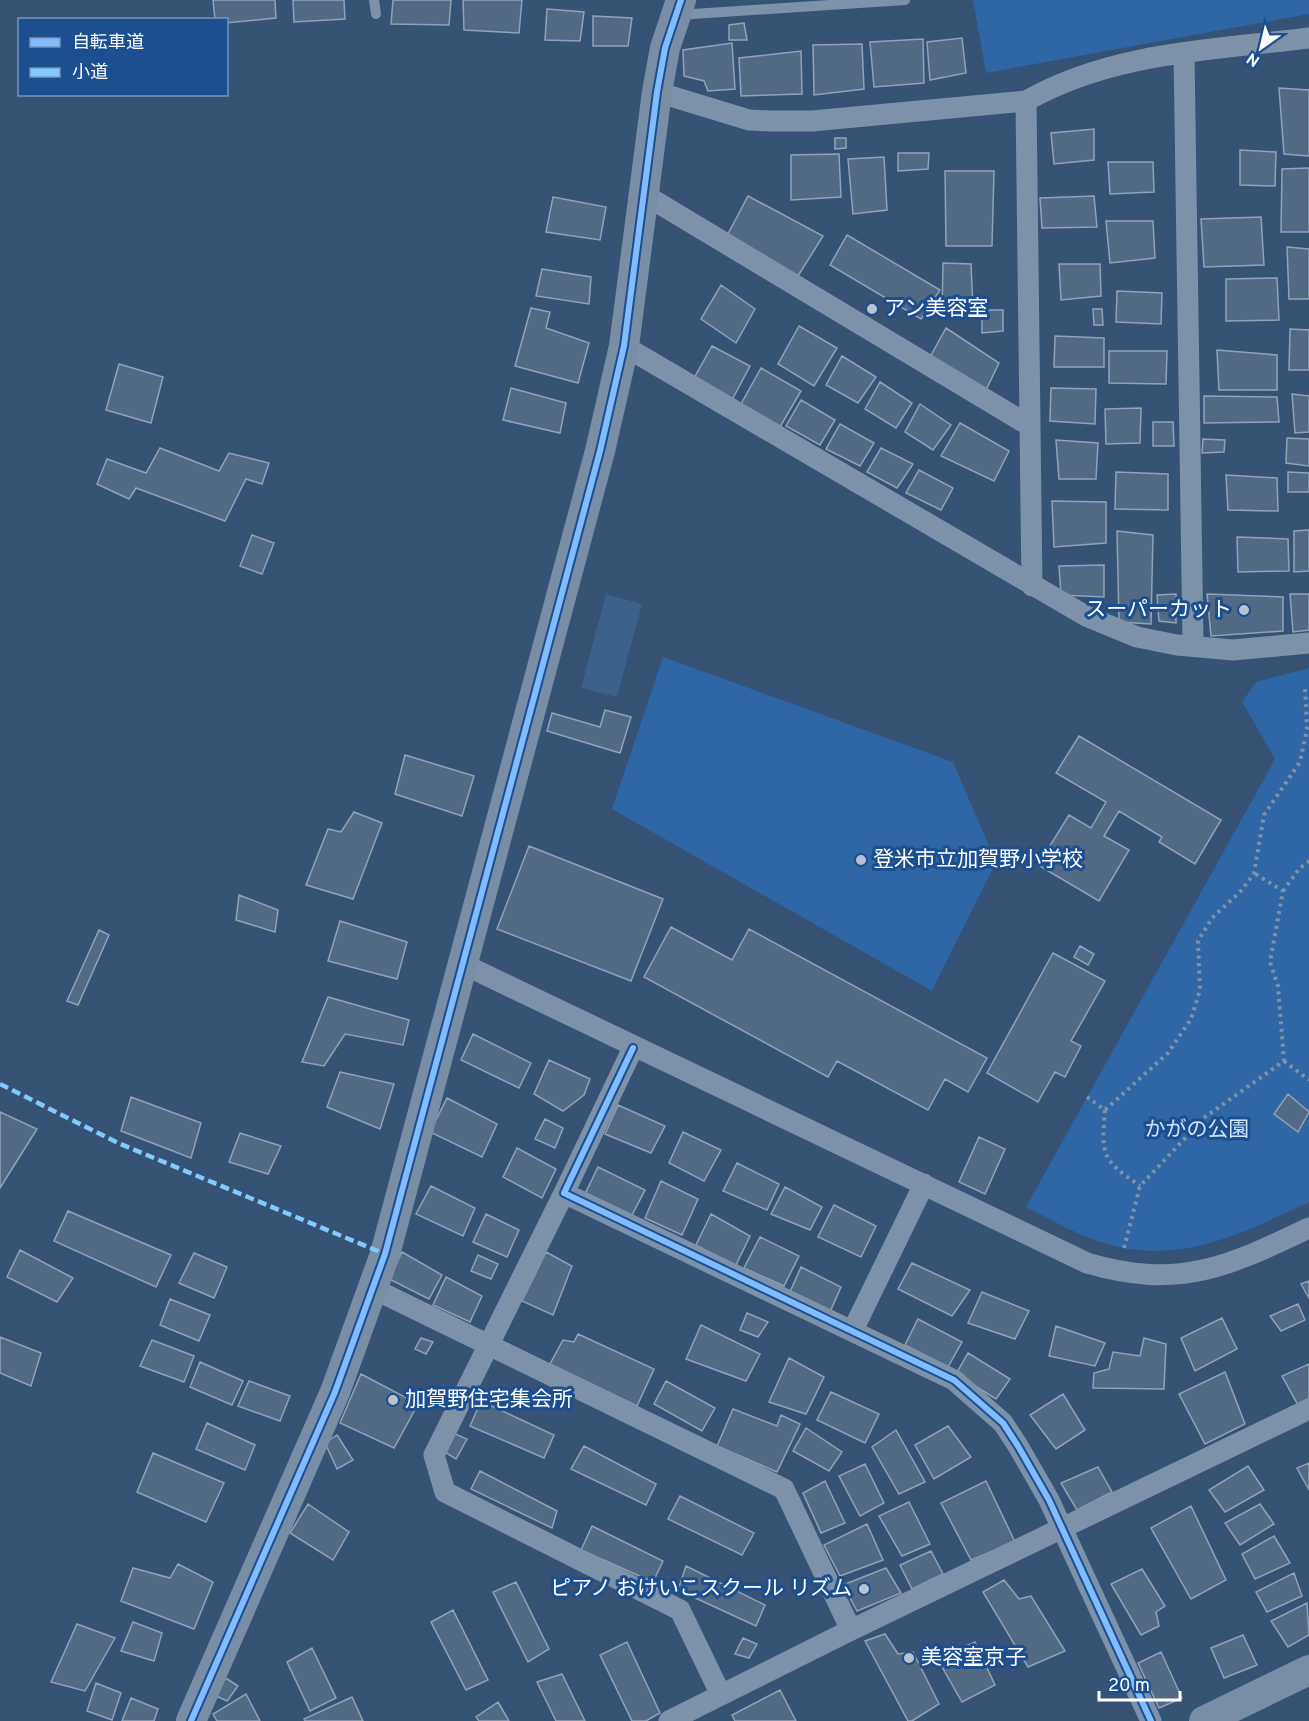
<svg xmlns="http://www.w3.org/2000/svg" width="1309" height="1721" font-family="Overpass,'Noto Sans JP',sans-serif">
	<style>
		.green { fill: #2f66a5 }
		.water { fill: #3b618d }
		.building { fill: #526984; stroke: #92a2b6; stroke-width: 1.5 }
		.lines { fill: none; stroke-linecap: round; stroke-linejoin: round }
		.path { stroke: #7d92a8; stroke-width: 4; stroke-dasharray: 3 4.5; stroke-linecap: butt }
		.lane { stroke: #7d92a8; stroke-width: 10 }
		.street { stroke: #7d92a8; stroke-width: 21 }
		.secondary { stroke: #798da4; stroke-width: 30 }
		.quiet { stroke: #80caff; stroke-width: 4.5; stroke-dasharray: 9 4.5; stroke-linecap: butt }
		.cycleway-casing { stroke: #1b4f8f; stroke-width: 10 }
		.cycleway { stroke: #80bcff; stroke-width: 6 }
		.poi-dot { fill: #b9c2ce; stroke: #1b4f8f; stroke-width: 2 }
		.labels { text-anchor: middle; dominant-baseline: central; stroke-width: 6; stroke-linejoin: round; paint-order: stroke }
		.poi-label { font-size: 21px; fill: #fff; stroke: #1b4f8f; text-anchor: start }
		.park-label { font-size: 21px; fill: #cfe3fa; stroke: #1b4f8f }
	</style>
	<rect width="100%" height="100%" fill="#365274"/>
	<path class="green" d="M973 0H1309V14L986 73Z
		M663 657 953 762 996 862 932 991 612 809Z
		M1309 668V1202C1235 1237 1169 1271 1087 1237 1066 1229 1046 1217 1026 1207L1275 759 1242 702 1256 682Z"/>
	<path class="water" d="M606 594 642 604 617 697 581 688Z"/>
	<path class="building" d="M213 0H275L276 18 226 23V20H215Z
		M293 0H344L345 19 294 22Z
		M393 0H451L449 25 391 24Z
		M463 0H522L519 33 464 30Z
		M547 9 584 12 580 41 545 40Z
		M593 16 632 18 628 46H593Z
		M744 23 747 40H729V25Z
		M962 38 966 73 930 80 927 42Z
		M923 39 924 83 874 87 870 42Z
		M732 43 735 89 708 91 704 81 684 76 683 50Z
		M862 44 864 89 814 95 813 45Z
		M801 51 802 94 741 96 739 58Z
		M1279 88 1309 90V156L1284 154Z
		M1094 129V160L1054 164 1051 133Z
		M835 138H846V148L835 149Z
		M1240 150 1276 152 1275 186 1240 185Z
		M898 153H929L928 169 898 171Z
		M839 154 841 197 791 200V155Z
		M884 157 887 210 853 214 848 159Z
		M1108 162H1153L1154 192 1110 194Z
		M1309 168V232H1281L1282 169Z
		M945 171H994L992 246H946Z
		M748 196 823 236 798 276 728 234Z
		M1094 196 1097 227 1042 228 1040 198Z
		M553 197 606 207 600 240 546 232Z
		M1261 217 1264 265 1204 267 1201 219Z
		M1106 221H1153L1155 258 1110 263Z
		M847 235 940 290 921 319 830 265Z
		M1287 247 1309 249V299H1289Z
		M943 263 971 264 973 308 942 310Z
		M1059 264H1100L1101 296 1061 300Z
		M542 269 591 277 589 304 536 296Z
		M1277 278 1279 320 1226 321V279Z
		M721 285 755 309 736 343 701 319Z
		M1117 291 1162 293 1161 324 1116 322Z
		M531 308 550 312 546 328 589 343 578 383 515 366Z
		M1093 309H1102L1103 325H1094Z
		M982 310H1003V331L982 333Z
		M799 326 837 348 814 386 778 364Z
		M946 328 999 363 986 390 929 359Z
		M1290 329 1309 330V370H1289Z
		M1055 336 1104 338V367H1054Z
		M712 346 750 366 732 400 693 380Z
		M1217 350 1277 355V390H1219Z
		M1109 351H1167L1166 384 1109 383Z
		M842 356 876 377 858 403 826 385Z
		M119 364 163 377 151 423 106 410Z
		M761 368 801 391 780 427 741 404Z
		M880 382 912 403 896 428 865 409Z
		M511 388 566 403 560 433 503 420Z
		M1051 388 1096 389 1095 424 1050 421Z
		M1292 394 1309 396V432L1295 433Z
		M1204 396 1277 397 1279 422 1204 423Z
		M801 400 835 420 820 445 786 426Z
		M920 404 951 425 933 450 905 432Z
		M1141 408 1140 443 1106 444 1105 409Z
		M1153 422H1173L1174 446H1153Z
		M960 423 1009 451 994 481 941 456Z
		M840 424 874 443 860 466 826 449Z
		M1287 438 1309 439V466L1286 463Z
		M1203 439 1225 440 1224 452 1202 453Z
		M1056 440 1098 443 1096 479H1059Z
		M160 448 219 471 229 453 269 463 262 484 246 479 225 521 136 488 129 499 97 484 107 459 146 473Z
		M881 448 913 464 897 488 867 472Z
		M919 470 953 488 941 510 906 493Z
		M1116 472 1168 474V510L1115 509Z
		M1288 472 1309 473V492H1288Z
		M1226 475 1277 478 1278 511 1228 510Z
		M1052 501 1106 502V543L1054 547Z
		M1309 530V571L1294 572V531Z
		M1117 531 1153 535 1151 624 1119 622Z
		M252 535 274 543 262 574 240 566Z
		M1237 537 1288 539 1289 571 1238 572Z
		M1104 565V597L1061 595 1059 566Z
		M1176 594V623L1159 621 1157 595Z
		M1207 594 1283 597V631L1211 636Z
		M1290 594H1309V630L1293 632Z
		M605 710 631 717 620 753 547 731 552 713 600 727Z
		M1079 736 1221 820 1195 864 1159 842 1162 837 1119 811 1104 836 1129 850 1099 901 1038 865 1069 815 1091 828 1106 802 1056 773Z
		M405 755 474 776 462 816 395 794Z
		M354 812 382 823 353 899 306 885 328 829 341 832Z
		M529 846 663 899 631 981 497 929Z
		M239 895 278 910 275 932 236 920Z
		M340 921 407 942 397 979 328 961Z
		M671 927 732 960 749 929 987 1058 968 1092 945 1079 928 1110 837 1061 828 1077 644 977Z
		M99 930 109 935 78 1005 67 1001Z
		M1080 946 1094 954 1088 965 1074 957Z
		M1053 953 1105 981 1071 1041 1081 1046 1065 1077 1055 1072 1038 1102 987 1073Z
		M328 997 409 1020 403 1045 345 1034 324 1066 302 1062Z
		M473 1034 531 1063 519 1088 461 1060Z
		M549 1060 590 1079 584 1095 563 1111 534 1094Z
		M340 1072 394 1084 380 1129 327 1107Z
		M1288 1094 1309 1112 1298 1132 1274 1114Z
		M131 1097 201 1123 191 1158 121 1131Z
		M447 1098 497 1124 482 1157 430 1132Z
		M618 1105 665 1126 651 1153 605 1134Z
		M0 1112 37 1129 0 1188Z
		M545 1119 563 1128 555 1148 535 1139Z
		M683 1132 721 1150 704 1181 669 1163Z
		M240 1133 281 1146 268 1174 229 1162Z
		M979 1137 1005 1149 985 1194 959 1182Z
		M517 1148 556 1169 542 1198 503 1177Z
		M737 1163 779 1184 767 1210 723 1191Z
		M598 1167 645 1190 631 1217 584 1196Z
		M661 1181 698 1199 682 1235 645 1218Z
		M431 1186 475 1208 463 1236 416 1214Z
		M785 1187 822 1207 810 1230 771 1214Z
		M834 1205 876 1226 861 1257 818 1237Z
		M68 1211 171 1255 156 1287 54 1241Z
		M486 1214 519 1230 507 1257 473 1242Z
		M711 1214 750 1236 735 1267 696 1245Z
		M760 1237 799 1256 784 1286 744 1268Z
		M20 1250 73 1278 57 1302 7 1277Z
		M402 1252 442 1275 429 1299 389 1279Z
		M546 1252 572 1266 553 1315 522 1301Z
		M194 1253 227 1267 214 1298 179 1283Z
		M478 1255 498 1264 491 1279 471 1271Z
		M912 1263 970 1290 952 1316 898 1289Z
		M801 1267 841 1287 830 1312 790 1292Z
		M446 1277 482 1296 470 1322 433 1305Z
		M1309 1281V1298L1301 1284Z
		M982 1292 1029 1311 1015 1339 968 1323Z
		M170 1299 210 1315 199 1341 160 1325Z
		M1298 1304 1305 1320 1281 1331 1270 1316Z
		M747 1313 768 1322 758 1337 740 1330Z
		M1222 1318 1237 1349 1195 1371 1181 1338Z
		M918 1319 962 1342 948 1367 905 1345Z
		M701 1325 760 1354 746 1381 686 1359Z
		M1056 1326 1105 1343 1095 1366 1049 1356Z
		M578 1334 654 1369 637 1406 550 1364 563 1340 574 1342Z
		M0 1337 41 1353 31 1386 0 1373Z
		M421 1338 433 1342 426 1354 415 1349Z
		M1144 1338 1166 1344 1164 1389 1093 1388 1094 1373 1109 1369 1113 1352 1140 1356Z
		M152 1340 194 1356 184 1382 140 1366Z
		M968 1353 1010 1379 996 1399 956 1374Z
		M789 1358 824 1377 806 1414 769 1402Z
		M200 1362 243 1381 232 1405 190 1387Z
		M1309 1364V1400L1298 1405 1282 1376Z
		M1225 1372 1245 1424 1205 1444 1179 1394Z
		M361 1374 418 1404 394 1448 340 1423Z
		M249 1381 290 1396 280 1421 238 1406Z
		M666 1381 715 1408 702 1431 654 1404Z
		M831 1392 879 1414 865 1443 817 1420Z
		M1063 1394 1085 1430 1056 1449 1030 1415Z
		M481 1401 554 1435 544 1458 470 1426Z
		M733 1409 777 1426 781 1415 800 1424 777 1472 717 1446Z
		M207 1423 255 1445 245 1470 196 1449Z
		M948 1426 971 1457 934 1479 915 1445Z
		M806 1428 842 1452 829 1471 793 1451Z
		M896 1430 925 1482 899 1494 872 1447Z
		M453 1433 467 1439 456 1459 443 1451Z
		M337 1435 353 1460 337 1469 325 1443Z
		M584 1446 656 1484 646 1505 571 1469Z
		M153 1453 224 1483 206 1522 137 1492Z
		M1309 1463V1490L1297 1468Z
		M865 1464 884 1503 860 1516 839 1476Z
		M1248 1466 1264 1490 1225 1512 1209 1490Z
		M1098 1467 1112 1492 1077 1510 1061 1483Z
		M480 1471 557 1511 552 1528 471 1489Z
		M825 1481 845 1523 821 1533 803 1493Z
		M986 1481 1015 1542 971 1560 941 1503Z
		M680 1496 754 1533 742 1555 668 1519Z
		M909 1502 930 1544 902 1556 879 1516Z
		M308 1504 349 1532 333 1560 290 1533Z
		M1260 1504 1274 1524 1240 1545 1225 1523Z
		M1191 1506 1226 1580 1191 1599 1151 1528Z
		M867 1524 883 1560 840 1576 824 1545Z
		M592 1526 663 1561 653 1582 581 1550Z
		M1274 1536 1290 1563 1255 1579 1242 1554Z
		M931 1551 943 1574 912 1589 900 1565Z
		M178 1564 213 1582 194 1629 121 1601 133 1568 170 1578Z
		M686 1566 765 1605 756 1626 678 1590Z
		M886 1568 901 1593 857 1611 843 1585Z
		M1142 1569 1165 1606 1156 1612 1159 1626 1141 1635 1111 1584Z
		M1294 1573 1302 1596 1267 1612 1256 1592Z
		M1004 1580 1019 1599 1031 1596 1065 1651 1028 1667 983 1592Z
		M516 1582 549 1649 528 1662 493 1592Z
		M1307 1603 1309 1635 1288 1647 1271 1621Z
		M453 1610 488 1680 466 1690 431 1622Z
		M133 1622 162 1633 154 1661 121 1651Z
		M77 1624 115 1638 85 1691 51 1682Z
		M885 1634 898 1654 913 1652 939 1704 912 1721H908L865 1641Z
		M1243 1635 1257 1665 1224 1678 1211 1648Z
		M743 1638 757 1644 749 1658 735 1654Z
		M627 1642 660 1713 646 1721H632L600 1655Z
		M975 1642 995 1685 962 1702 937 1658Z
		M312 1648 336 1698 310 1711 287 1662Z
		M1161 1652 1182 1698 1159 1708 1138 1663Z
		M562 1674 585 1721H556L537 1682Z
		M224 1677 238 1686 227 1701 214 1695Z
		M96 1683 121 1693 112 1720 87 1711Z
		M780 1690 796 1721H735L732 1715Z
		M246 1694 260 1721H217L213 1714Z
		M352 1697 363 1721H305L304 1719Z
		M131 1698 158 1709 154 1721H122Z
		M498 1702 509 1721H479L476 1717Z"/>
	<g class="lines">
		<path class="path" d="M1283 891 1299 869 1309 861
			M1284 1061 1309 1080
			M1087 1097 1105 1110 1168 1053 1191 1019 1200 990 1198 941 1212 918 1242 890 1254 873 1264 815 1300 762 1307 729 1305 687
			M1105 1110C1101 1157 1102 1159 1140 1186
			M1124 1248 1140 1186 1205 1117 1284 1061 1278 986 1270 962 1283 891 1254 873"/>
		<path class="lane" d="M374 0 376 14
			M678 15 905 0"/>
		<path class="street" d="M1184 54 1193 644
			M657 92 749 120 772 121H812L1026 101C1112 52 1213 50 1309 38
			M1026 101 1032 586
			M645 195 1030 426
			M624 346 1086 616 1137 637 1177 645 1233 650 1309 643
			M463 964 1087 1263C1179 1290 1227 1267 1309 1228
			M633 1048 564 1193 954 1380 1003 1423 1018 1446 1049 1500 1151 1721
			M564 1193 434 1455 445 1492 680 1610 721 1695
			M372 1288 784 1489 851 1630
			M853 1330 924 1184
			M669 1721 851 1630 1309 1409"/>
		<path class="secondary" d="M191 1721 335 1392 385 1254 600 451 624 346 657 92 665 48 681 0
			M1204 1721 1309 1670"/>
		<path class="quiet" d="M0 1084 118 1143 385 1254"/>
		<g class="cycleway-casing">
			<path id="cycleway" d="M633 1048 564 1193 954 1380 1003 1423 1018 1446 1049 1500 1151 1721
				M191 1721 335 1392 385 1254 600 451 624 346 657 92 665 48 681 0"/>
		</g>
		<use href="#cycleway" class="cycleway"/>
	</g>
	<g class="poi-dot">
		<circle cx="872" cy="309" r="6"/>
		<circle cx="1244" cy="610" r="6"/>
		<circle cx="861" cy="860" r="6"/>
		<circle cx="393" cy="1400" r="6"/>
		<circle cx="864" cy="1589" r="6"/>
		<circle cx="909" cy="1658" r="6"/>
	</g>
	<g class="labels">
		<g class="poi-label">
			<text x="884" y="309">アン美容室</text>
			<text x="1232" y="610" text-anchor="end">スーパーカット</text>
			<text x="873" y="860">登米市立加賀野小学校</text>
			<text x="405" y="1400">加賀野住宅集会所</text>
			<text x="852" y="1589" text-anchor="end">ピアノ おけいこスクール リズム</text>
			<text x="921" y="1658">美容室京子</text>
		</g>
		<g class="park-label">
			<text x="1197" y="1130">かがの公園</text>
		</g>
	</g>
	<rect x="18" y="18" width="210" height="78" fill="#1b4f8f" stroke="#7695bc" stroke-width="1.5"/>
	<rect x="30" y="38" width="30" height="9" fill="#80bcff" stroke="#7695bc" stroke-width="1.5"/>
	<text x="72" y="48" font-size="18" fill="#ffffff">自転車道</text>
	<rect x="30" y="68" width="30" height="9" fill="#80caff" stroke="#7695bc" stroke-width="1.5"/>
	<text x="72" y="78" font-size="18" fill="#ffffff">小道</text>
	<g transform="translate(1261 48) rotate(214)" stroke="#1b4f8f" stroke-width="4.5" paint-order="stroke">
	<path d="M0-4.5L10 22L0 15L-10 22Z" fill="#ffffff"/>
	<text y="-9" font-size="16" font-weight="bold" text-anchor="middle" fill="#ffffff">N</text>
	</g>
	<path d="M1099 1691v9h81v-9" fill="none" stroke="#ffffff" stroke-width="3"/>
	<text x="1108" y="1691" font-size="18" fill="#ffffff" stroke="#1b4f8f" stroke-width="4.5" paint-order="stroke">20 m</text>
</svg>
